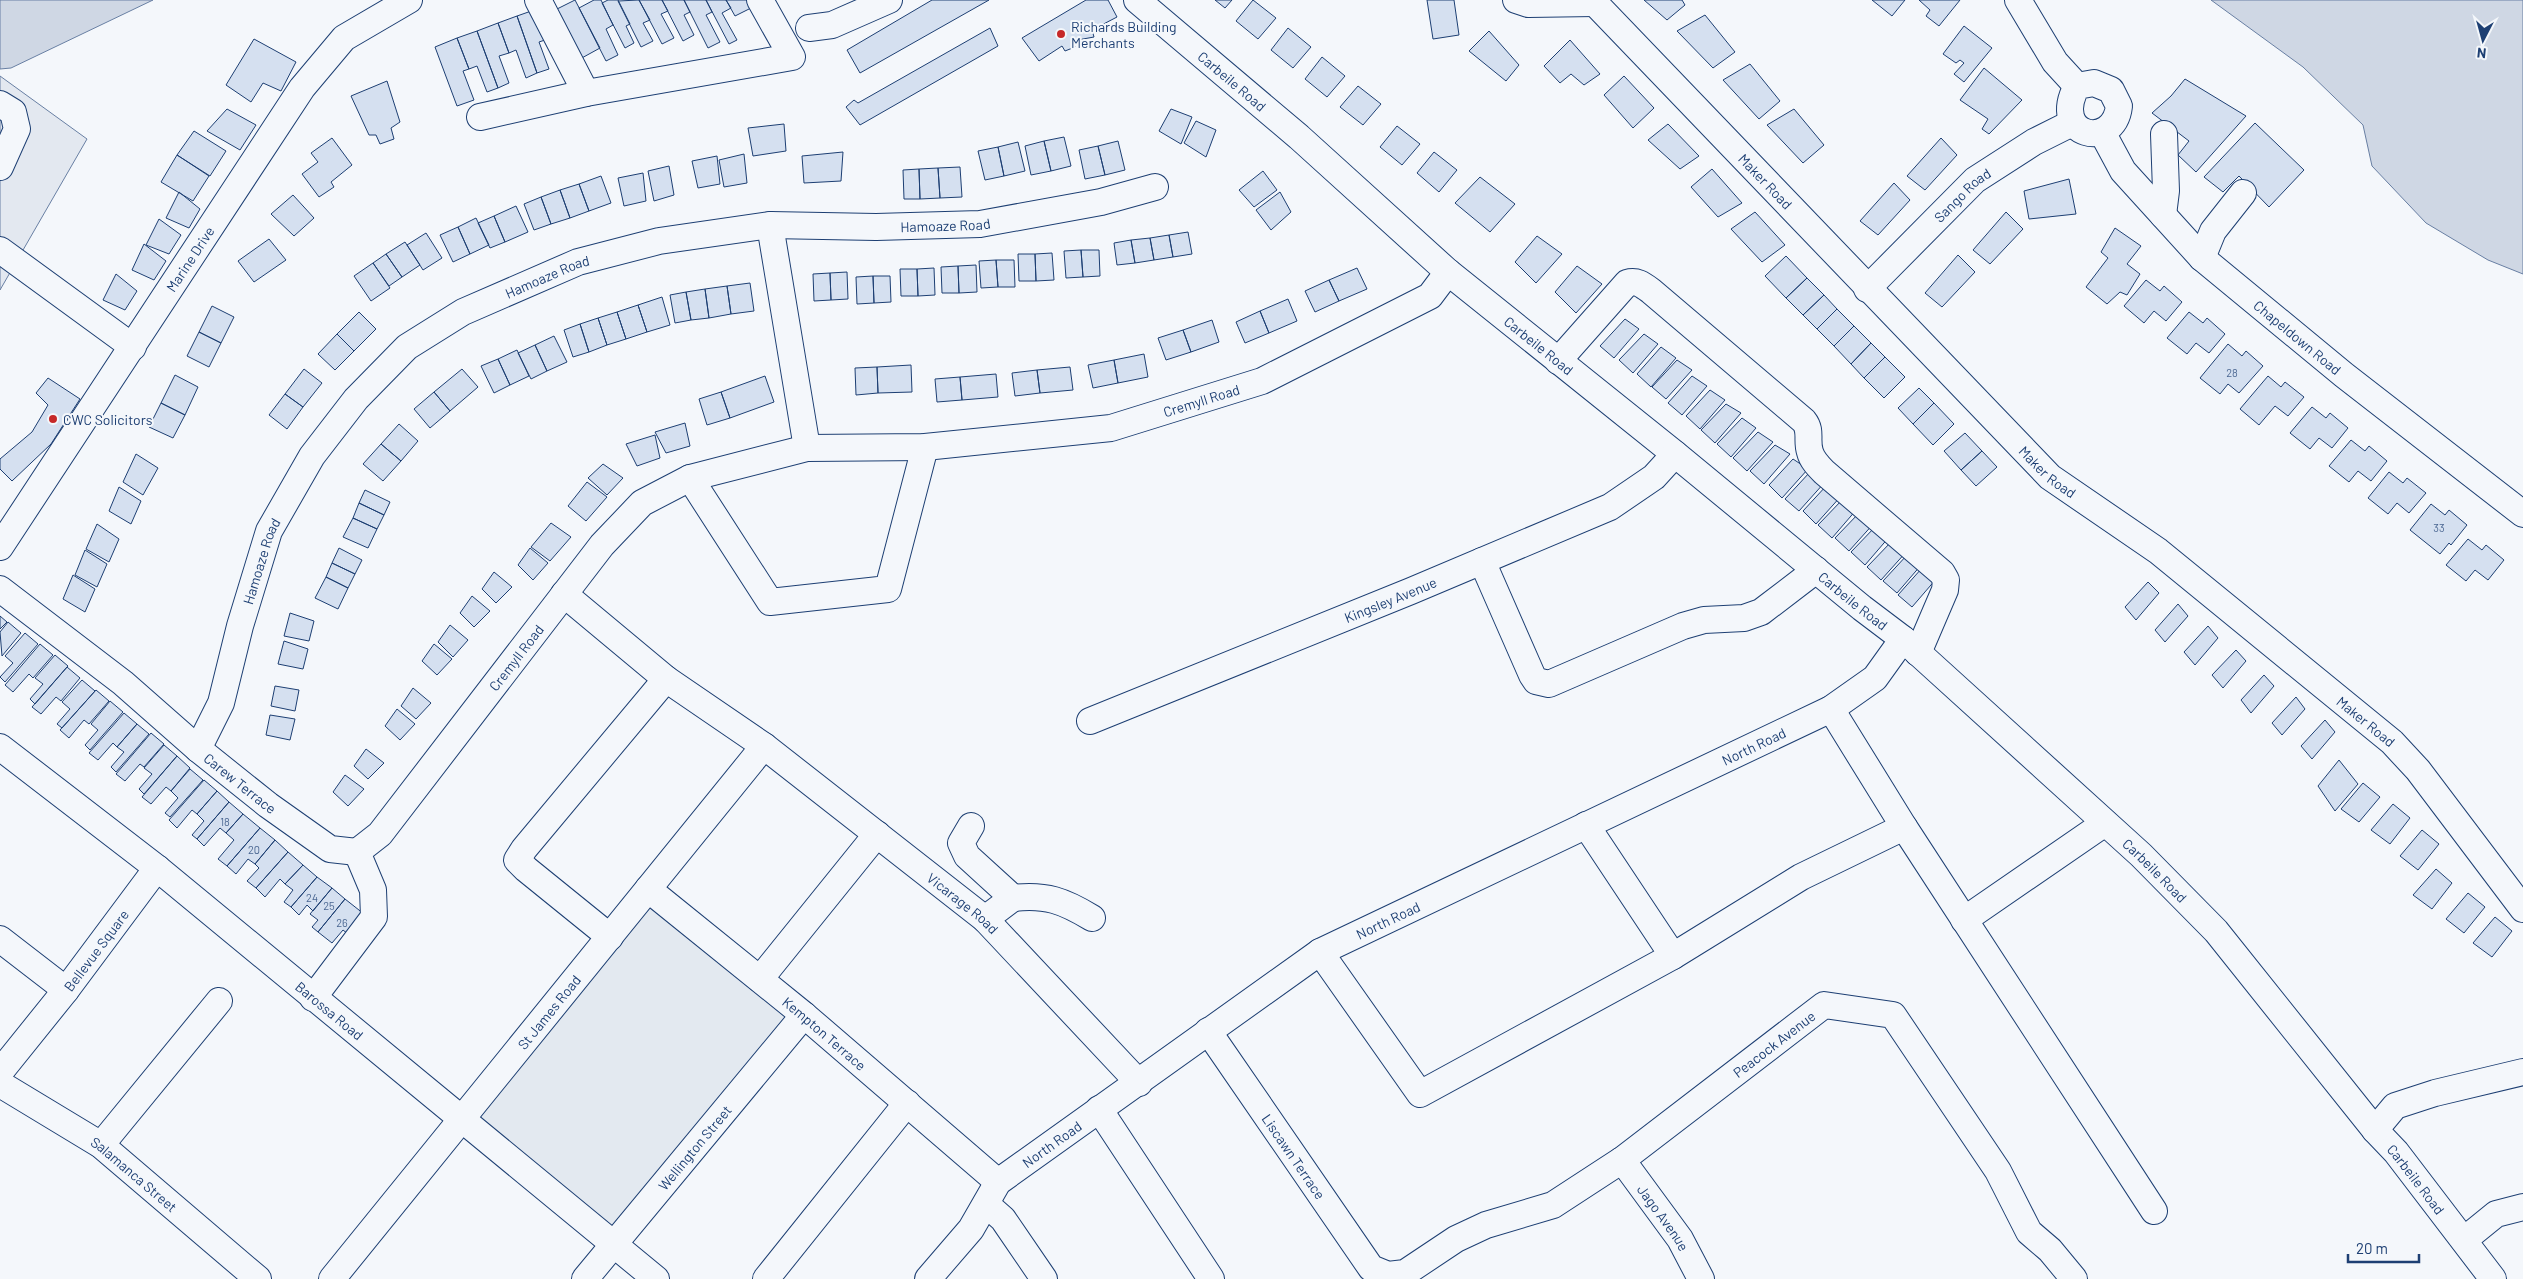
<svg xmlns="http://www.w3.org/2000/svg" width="2523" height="1279" font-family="Barlow,sans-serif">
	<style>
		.green { fill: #e3e9f0; stroke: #687fa3 }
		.parking { fill: #e3e8f0; stroke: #687fa3 }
		.water { fill: #cfd7e4; stroke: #687fa3 }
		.building { fill: #d5e0f0; stroke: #1d3f73 }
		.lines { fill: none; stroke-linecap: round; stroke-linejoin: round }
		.minor-casing { stroke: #1d3f73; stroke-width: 28 }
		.minor { stroke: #f4f7fb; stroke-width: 26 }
		.poi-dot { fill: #c62828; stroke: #f4f7fb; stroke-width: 2 }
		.labels { text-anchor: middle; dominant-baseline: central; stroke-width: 4; stroke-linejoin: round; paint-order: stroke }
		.number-label { font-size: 11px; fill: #4b6792 }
		.poi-label { font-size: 14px; fill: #1d3f73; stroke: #f4f7fb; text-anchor: start }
		.street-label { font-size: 14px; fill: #1d3f73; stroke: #f4f7fb }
	</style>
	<rect width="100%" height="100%" fill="#f4f7fb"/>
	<path class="green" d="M651 896 799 1016 612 1240 473 1121Z"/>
	<path class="parking" d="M0 76 87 139 0 290Z"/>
	<path class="water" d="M0 0H153L11 68 0 69Z
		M2211 0H2523V274L2488 260 2426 223 2372 166 2363 125 2303 67Z"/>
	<path class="building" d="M575 0 600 48 580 59 555 10Z
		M594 0H601L613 25 606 29 618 55 606 61 579 8Z
		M608 0H618L630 24 626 26 634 43 625 48 602 3Z
		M639 0H662L668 11 661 14 674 38 662 44Z
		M639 0 650 20 643 23 653 41 641 47 618 1Z
		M662 0H684L690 12 684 15 694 35 683 41Z
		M684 0H706L712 12 706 15 720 42 708 48Z
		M706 0H726L731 8 722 13 737 40 729 44Z
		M726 0H750L753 7 735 16Z
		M932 0H989L860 73 847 50Z
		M1086 0H1108L1117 17 1092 30 1094 37 1072 41 1075 47 1065 51 1062 46 1039 61 1022 38Z
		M1215 0H1232L1225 8Z
		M1253 0 1276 18 1258 39 1236 21Z
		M1427 0H1454L1459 35 1433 39Z
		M1644 0H1682L1685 5 1667 20Z
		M1872 0H1905L1892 16Z
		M1919 0H1960L1939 26 1926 16 1930 10Z
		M537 9 548 39 539 42 549 69 537 73 517 16Z
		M1705 15 1735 52 1713 68 1677 31Z
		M517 16 537 73 526 78 516 50 509 53 498 23Z
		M498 23 509 53 499 56 509 83 498 88 477 31Z
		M1964 26 1992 48 1964 82 1954 74 1964 63 1960 60 1956 63 1943 54Z
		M990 28 998 46 860 125 846 107 854 100 858 103Z
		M1288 28 1311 47 1293 68 1271 50Z
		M477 31 498 88 487 92 477 66 469 69 457 38Z
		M1489 31 1519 65 1506 81 1469 51Z
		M457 38 469 69 463 71 474 100 457 106 435 47Z
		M254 39 296 62 281 91 263 83 251 102 226 85Z
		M1570 40 1600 74 1584 85 1571 74 1560 83 1544 66Z
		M1322 57 1345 76 1327 97 1305 79Z
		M1750 64 1780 101 1759 119 1723 80Z
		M1984 68 2022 100 1989 134 1982 129 1988 119 1960 100Z
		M1624 76 1654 108 1633 128 1604 95Z
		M2185 79 2246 116 2196 172 2178 155 2189 141 2152 113 2171 96Z
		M387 81 400 122 391 128 394 139 380 144 376 135H369L351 96Z
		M1358 86 1381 104 1363 125 1340 107Z
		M227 109 256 125 240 150 207 131Z
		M1171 109 1192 117 1181 144 1159 131Z
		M1794 109 1824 145 1803 163 1767 125Z
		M1196 121 1216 130 1206 157 1184 143Z
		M2255 123 2304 170 2269 207 2239 176 2223 192 2204 177Z
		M784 124 786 151 753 156 748 128Z
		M1668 124 1699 156 1680 169 1648 140Z
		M1397 126 1420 144 1402 165 1380 147Z
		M194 131 226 151 210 176 177 155Z
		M1064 137 1071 166 1051 171 1044 141Z
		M332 138 352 165 331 182 334 187 319 197 302 174 318 162 311 153Z
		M1941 138 1957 155 1925 190 1907 176Z
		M1044 141 1051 171 1031 175 1025 146Z
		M1118 141 1125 170 1105 175 1098 146Z
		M1018 142 1025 171 1004 176 998 147Z
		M1098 146 1105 175 1085 179 1079 150Z
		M998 147 1004 176 985 180 978 151Z
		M843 152 841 181 804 183 802 156Z
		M1434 152 1457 170 1439 192 1417 173Z
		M744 154 747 183 724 187 719 160Z
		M177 155 209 176 193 201 161 182Z
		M717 156 720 184 698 188 692 161Z
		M669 166 674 195 654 201 648 171Z
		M960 167 962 197 940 198 938 168Z
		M938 168 940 198 920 199 919 169Z
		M919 169 920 199H904L903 170Z
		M1712 169 1742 203 1718 217 1691 187Z
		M1263 171 1277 190 1254 207 1239 190Z
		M643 173 646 201 624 206 618 178Z
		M601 176 611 203 589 211 579 184Z
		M1480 177 1515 204 1490 232 1455 203Z
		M2069 179 2076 214 2029 219 2024 191Z
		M1894 183 1910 200 1878 235 1860 221Z
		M579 184 589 211 570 218 560 190Z
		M560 190 570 218 551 224 541 197Z
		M179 192 200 209 189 228 166 218Z
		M1280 192 1291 212 1271 230 1256 210Z
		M293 195 314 218 294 236 271 214Z
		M541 197 551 224 534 230 524 204Z
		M516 206 528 232 505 242 494 216Z
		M1755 212 1785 245 1762 262 1731 229Z
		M2006 212 2023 229 1990 264 1973 250Z
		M494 216 505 242 490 248 478 223Z
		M476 218 489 245 470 254 458 227Z
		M159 219 181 235 169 254 146 245Z
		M458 227 470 254 453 262 440 235Z
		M2115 228 2141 246 2127 264 2140 274 2127 295 2120 292 2107 304 2086 287 2108 258 2101 252Z
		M1188 232 1192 254 1173 257 1169 235Z
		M426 233 442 258 423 270 407 245Z
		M1169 235 1173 257 1154 260 1150 238Z
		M1537 236 1562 254 1536 283 1515 262Z
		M1150 238 1154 260 1135 263 1131 240Z
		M269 239 286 260 254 282 238 261Z
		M1131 240 1135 263 1117 265 1114 243Z
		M405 242 420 265 402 277 386 254Z
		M144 244 166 261 154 280 132 270Z
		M1081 250H1099L1100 276 1083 277Z
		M1081 250 1083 277 1066 278 1064 251Z
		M1052 253 1054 280 1036 281 1035 254Z
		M386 254 402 277 389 286 373 263Z
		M1018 254H1035L1036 281H1019Z
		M1958 255 1975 272 1942 307 1925 293Z
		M1786 256 1807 278 1786 298 1765 276Z
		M996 260H1014L1015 287H998Z
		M996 260 998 287 981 288 979 261Z
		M373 263 390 288 371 301 354 276Z
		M976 265 977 292 959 293 958 266Z
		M958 266 959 293H942L941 267Z
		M1577 266 1602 284 1576 313 1555 292Z
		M934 268 935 295 918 296 917 269Z
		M1357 268 1367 289 1339 301 1329 280Z
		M900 269H917L918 296H901Z
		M847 272 848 299 831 300 830 273Z
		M830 273 831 300 814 301 813 274Z
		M116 274 137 291 125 310 103 300Z
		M873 276H890L891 302 874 303Z
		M873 276 874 303 857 304 856 277Z
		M1807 278 1824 295 1803 315 1786 298Z
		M1329 280 1339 301 1315 312 1305 291Z
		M2146 280 2160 291 2164 286 2182 302 2166 321 2154 311 2144 323 2124 306Z
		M750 283 754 311 731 314 727 286Z
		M727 286 731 314 709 318 705 289Z
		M705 289 709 318 691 320 686 292Z
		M686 292 691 320 675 323 670 295Z
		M1824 295 1837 309 1817 329 1803 315Z
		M662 297 670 325 647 332 638 305Z
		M1288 299 1297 321 1269 333 1260 311Z
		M638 305 647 332 626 339 617 312Z
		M212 306 234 317 221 343 199 332Z
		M1837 309 1854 326 1834 346 1817 329Z
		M1260 311 1269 333 1245 343 1236 322Z
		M359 312 376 329 354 351 337 334Z
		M617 312 626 339 607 345 598 318Z
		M2189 312 2203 323 2207 318 2225 334 2209 353 2196 343 2187 354 2167 338Z
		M598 318 607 345 589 352 580 324Z
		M1625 319 1639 329 1614 358 1600 346Z
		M1212 320 1219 342 1191 352 1183 330Z
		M580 324 589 352 573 357 564 330Z
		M1854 326 1871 343 1851 364 1834 346Z
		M1183 330 1191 352 1166 360 1158 338Z
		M199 332 221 343 209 367 187 356Z
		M337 334 354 351 335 370 318 354Z
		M1644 334 1658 344 1633 373 1619 360Z
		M554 336 567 362 547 371 535 345Z
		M1871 343 1885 357 1864 378 1851 364Z
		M2228 344 2242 356 2246 351 2263 366 2239 393 2228 384 2220 394 2200 378Z
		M535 345 547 371 531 379 518 353Z
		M1661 347 1676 358 1651 387 1637 374Z
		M517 350 529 376 510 385 498 359Z
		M1144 354 1148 377 1118 383 1114 360Z
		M1885 357 1905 377 1884 398 1864 378Z
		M498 359 510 385 494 393 481 366Z
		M1114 360 1118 383 1093 388 1088 365Z
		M1677 360 1692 370 1666 399 1652 387Z
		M911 365 912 392 878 393 877 367Z
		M877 367 878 393 856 395 855 368Z
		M1070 367 1073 390 1040 393 1037 370Z
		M304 369 322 383 303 407 285 394Z
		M462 369 478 387 450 411 434 392Z
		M1037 370 1040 393 1015 396 1012 373Z
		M996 374 998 397 962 400 960 377Z
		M175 375 198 387 185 415 161 403Z
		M765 376 774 402 730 418 721 392Z
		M1692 376 1707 386 1682 415 1668 403Z
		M2268 376 2281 387 2285 382 2304 397 2288 416 2275 406 2259 425 2240 409Z
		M960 377 962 400 937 402 935 379Z
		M48 378 80 399 51 444 12 481 0 469V459L32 432 48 405 36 393Z
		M1919 388 1934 403 1913 424 1898 408Z
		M1710 390 1725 400 1700 429 1686 416Z
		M434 392 450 411 430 428 414 409Z
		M721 392 730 418 707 425 699 399Z
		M285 394 303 407 287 429 269 415Z
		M161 403 185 415 173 438 149 427Z
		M1934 403 1954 424 1933 445 1913 424Z
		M1726 404 1741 413 1715 443 1701 430Z
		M2312 407 2326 418 2330 413 2348 428 2332 448 2319 438 2310 449 2290 433Z
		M1742 418 1756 428 1731 457 1717 444Z
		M685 423 690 446 666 453 655 432Z
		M399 424 418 441 401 461 381 444Z
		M1758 432 1773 442 1747 471 1733 458Z
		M1965 433 1982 451 1961 470 1944 451Z
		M655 435 660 458 637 466 626 444Z
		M2351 440 2365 451 2369 446 2387 461 2371 481 2358 471 2349 482 2329 466Z
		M381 444 401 461 383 481 363 464Z
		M1775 445 1790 454 1764 484 1750 471Z
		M1982 451 1997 467 1976 486 1961 470Z
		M136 454 158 468 143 495 123 482Z
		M1793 459 1808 469 1782 498 1769 485Z
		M603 464 623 478 607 495 588 478Z
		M1810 472 1825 482 1799 511 1785 499Z
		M2389 472 2403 483 2407 478 2426 493 2409 513 2397 503 2388 514 2368 498Z
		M587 482 607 497 586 521 568 506Z
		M1827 485 1842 495 1816 524 1803 511Z
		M119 487 141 501 131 524 109 511Z
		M365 490 390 502 384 515 359 503Z
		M1843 499 1857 509 1832 538 1818 525Z
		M359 503 384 515 377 529 353 518Z
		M2431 504 2445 515 2449 510 2467 525 2451 545 2449 543 2440 554 2410 530Z
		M1860 512 1875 522 1849 551 1835 538Z
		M353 518 377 529 368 548 343 537Z
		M551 523 571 537 550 561 531 547Z
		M97 524 119 539 109 562 86 549Z
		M1876 526 1890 536 1865 565 1851 552Z
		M2468 539 2482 550 2486 545 2504 560 2488 580 2475 570 2466 581 2446 565Z
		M1892 541 1907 551 1881 580 1867 567Z
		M339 548 362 560 355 574 332 563Z
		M530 548 548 563 533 580 518 565Z
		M85 550 107 564 97 587 75 575Z
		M1908 554 1922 564 1897 593 1883 581Z
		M332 563 355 574 348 588 326 577Z
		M1922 568 1937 578 1912 607 1898 595Z
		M494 572 512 587 496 603 482 589Z
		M73 575 95 589 85 612 63 599Z
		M326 577 348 588 338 609 315 598Z
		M2148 582 2159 593 2136 620 2125 607Z
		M472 596 490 611 474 627 460 613Z
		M2178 604 2188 616 2165 642 2155 630Z
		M290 613 314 621 309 641 284 636Z
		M0 616 7 622 0 629Z
		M8 622 21 633 2 656 0 632Z
		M450 625 468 640 453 657 438 642Z
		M2208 626 2218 638 2195 665 2184 652Z
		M25 633 38 644 5 682 0 677 13 663 5 656Z
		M284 641 308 649 303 669 278 664Z
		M40 644 53 655 33 678 29 674 13 692 5 685Z
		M434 644 452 659 437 675 422 661Z
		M2236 650 2246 661 2223 688 2212 675Z
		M55 655 68 666 35 704 30 699 43 684 35 678Z
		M67 667 80 678 61 701 56 697 41 714 32 707Z
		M2264 675 2274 686 2251 713 2241 700Z
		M82 680 95 691 62 728 57 724 70 709 62 702Z
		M275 686 299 690 295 711 271 706Z
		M413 688 431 703 416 719 401 706Z
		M96 690 109 701 89 724 84 720 69 738 60 730Z
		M2296 697 2305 709 2282 735 2272 723Z
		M110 701 123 712 90 750 85 745 98 730 91 724Z
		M397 709 415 724 400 740 385 726Z
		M124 713 137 724 117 747 113 743 98 760 89 753Z
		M270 715 295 719 290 740 266 735Z
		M2325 720 2335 732 2312 759 2301 746Z
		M137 724 149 734 116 772 111 767 124 752 117 747Z
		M151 733 164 744 144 767 140 764 125 781 116 774Z
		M164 745 177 756 144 794 139 789 152 774 144 768Z
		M366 749 384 763 368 779 354 766Z
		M177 756 190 768 171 791 166 787 151 804 142 797Z
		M2339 760 2358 784 2335 811 2318 786Z
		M190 769 203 780 170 817 165 813 178 798 171 791Z
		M345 775 364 789 348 806 333 792Z
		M204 780 217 791 197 814 192 810 177 828 169 820Z
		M2363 783 2380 797 2359 822 2341 809Z
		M217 791 229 802 197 839 192 835 204 821 197 814Z
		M229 802 243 814 226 833 220 828 204 846 197 839Z
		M2393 804 2410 818 2390 844 2371 830Z
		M243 814 260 828 227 866 218 859 234 840 226 833Z
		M260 828 275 840 255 864 248 859 236 874 227 866Z
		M2422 830 2439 844 2418 870 2400 856Z
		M275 840 288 852 256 888 247 881 259 868 255 864Z
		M288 852 303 865 285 884 280 879 265 897 256 888Z
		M303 865 317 877 291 907 284 902 293 890 285 884Z
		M2436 869 2452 883 2432 909 2413 895Z
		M317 877 332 888 313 911 307 905 299 915 291 907Z
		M332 888 345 899 318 932 312 927 318 920 310 914Z
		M2468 893 2485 907 2464 933 2446 919Z
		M345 899 364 914 348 934 343 930 332 943 318 932Z
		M2495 917 2512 931 2492 957 2473 943Z"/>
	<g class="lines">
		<g class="minor-casing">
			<g id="minor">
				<path d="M538 0 586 93"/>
				<path id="s1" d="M1137 0 1299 137 1448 272 1675 454 1862 608 1903 639 2141 855 2216 931 2375 1130 2396 1152 2493 1279"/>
				<path d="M1516 0 1528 4 1595 3"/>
				<path id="s2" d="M1592 0 2050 477 2158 551 2392 742 2418 770 2523 909"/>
				<path d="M2018 0 2055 62 2077 86"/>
				<path d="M809 28 832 25 889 0"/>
				<path d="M2094 83 2111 90 2119 106C2114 151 2049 137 2077 86Z"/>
				<path d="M0 104 13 112 17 129 0 167"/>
				<path d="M480 117 586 93 792 57 760 0"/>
				<path id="s3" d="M2102 132 2123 171 2202 258 2344 375 2523 514"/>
				<path d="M2163 215 2166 191 2164 134"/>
				<path d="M770 225 807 448"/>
				<path d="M0 250 133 347"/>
				<path d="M2202 258 2213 231 2243 193"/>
				<path id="s4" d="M1867 289 1975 180 2034 142 2072 123"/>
				<path d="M1558 361 1627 283C1637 280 1643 285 1651 291L1804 421C1812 431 1806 440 1810 452 1812 460 1818 466 1824 472L1942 573 1946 580 1945 590 1918 653"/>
				<path d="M690 478 770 602 888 589 925 447"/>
				<path id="s5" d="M0 547 302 88 344 38 409 0"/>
				<path d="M1482 561 1532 675 1536 681 1549 684 1683 626 1704 620 1744 618 1761 612 1816 570"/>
				<path id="s6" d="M0 589 123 683 198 749 268 805 330 849 357 852"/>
				<path id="s7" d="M564 594 666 679 764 746 985 919 1139 1083"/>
				<path d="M1831 709 1904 827 2154 1211"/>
				<path id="s8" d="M1090 721 1411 591 1610 507 1654 477 1675 454"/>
				<path id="s9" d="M0 747 157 868 656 1279"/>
				<path id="s10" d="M198 749 221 703 240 626 269 531 312 456 356 399 407 347 463 312 578 262 659 241 770 225 876 227 980 224 1101 202 1155 187"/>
				<path d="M1586 825 1673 956"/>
				<path d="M971 826 961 843 967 856 1013 898 985 919"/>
				<path id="s11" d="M357 852 380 834 602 545 642 503 690 478 807 448 925 447 1111 428 1262 381 1430 296 1448 272"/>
				<path id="s12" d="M648 889 804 1015 998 1182"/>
				<path d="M1013 898C1046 894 1064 901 1092 918"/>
				<path d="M1964 920 2105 823"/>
				<path d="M610 937 526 869 517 860 524 849 666 679"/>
				<path d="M0 939 66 990"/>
				<path d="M1320 952 1420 1094 1673 956 1801 877 1904 827"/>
				<path d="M760 979 877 834"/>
				<path d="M313 998 374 917 373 890 357 852"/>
				<path id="s13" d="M1208 1031 1371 1268 1388 1275 1405 1273 1456 1239 1486 1225 1553 1205 1622 1160 1824 1005 1893 1015 1998 1171 2029 1232 2050 1250 2074 1279"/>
				<path id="s14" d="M0 1072 66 990 157 868"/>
				<path id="s15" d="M0 1084 101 1145 258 1279"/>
				<path d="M1099 1109 1211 1279"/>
				<path d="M2375 1130 2395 1106 2435 1093 2523 1072"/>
				<path d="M101 1145 219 1001"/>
				<path id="s16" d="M1622 1160 1680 1239 1701 1279"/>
				<path d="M986 1204 1003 1219 1044 1279"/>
				<path d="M2464 1240 2496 1214 2523 1207"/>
				<path id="s17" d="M332 1279 764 746"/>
				<path id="s18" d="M585 1279 804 1015"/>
				<path d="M766 1279 907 1103"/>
				<path id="s19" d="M928 1279 971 1229 998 1182 1320 952 1831 709 1875 678 1903 639"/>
			</g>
		</g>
		<use href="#minor" class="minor"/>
	</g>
	<g class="poi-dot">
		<circle cx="1061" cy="34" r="5"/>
		<circle cx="53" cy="419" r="5"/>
	</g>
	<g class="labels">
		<g class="number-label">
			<text x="2232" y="372">28</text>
			<text x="2439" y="527">33</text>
			<text x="225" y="821">18</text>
			<text x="254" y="849">20</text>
			<text x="312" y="897">24</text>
			<text x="329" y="905">25</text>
			<text x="342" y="922">26</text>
		</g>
		<g class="poi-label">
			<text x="1071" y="26">Richards Building<tspan x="1071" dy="16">Merchants</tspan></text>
			<text x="63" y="419">CWC Solicitors</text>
		</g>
		<g class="street-label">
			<text stroke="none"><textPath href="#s1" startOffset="125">Carbeile Road</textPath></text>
			<text stroke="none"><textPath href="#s2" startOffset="251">Maker Road</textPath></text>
			<text stroke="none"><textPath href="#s4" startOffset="134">Sango Road</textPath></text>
			<text stroke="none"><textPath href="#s10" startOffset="1024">Hamoaze Road</textPath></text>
			<text stroke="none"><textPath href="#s5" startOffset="345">Marine Drive</textPath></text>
			<text stroke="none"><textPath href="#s10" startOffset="619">Hamoaze Road</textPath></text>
			<text stroke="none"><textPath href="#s3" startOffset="286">Chapeldown Road</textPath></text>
			<text stroke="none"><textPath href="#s1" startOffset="530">Carbeile Road</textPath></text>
			<text stroke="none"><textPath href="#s11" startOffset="1026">Cremyll Road</textPath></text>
			<text stroke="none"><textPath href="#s2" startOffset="656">Maker Road</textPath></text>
			<text stroke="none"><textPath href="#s10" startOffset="199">Hamoaze Road</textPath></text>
			<text stroke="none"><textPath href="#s8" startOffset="324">Kingsley Avenue</textPath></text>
			<text stroke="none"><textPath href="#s1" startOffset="935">Carbeile Road</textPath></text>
			<text stroke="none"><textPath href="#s11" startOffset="252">Cremyll Road</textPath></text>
			<text stroke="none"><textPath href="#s2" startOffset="1061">Maker Road</textPath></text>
			<text stroke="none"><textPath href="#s19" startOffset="996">North Road</textPath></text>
			<text stroke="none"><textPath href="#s6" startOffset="309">Carew Terrace</textPath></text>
			<text stroke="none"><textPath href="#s1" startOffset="1340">Carbeile Road</textPath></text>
			<text stroke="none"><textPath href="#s7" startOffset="505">Vicarage Road</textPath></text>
			<text stroke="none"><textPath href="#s19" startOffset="591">North Road</textPath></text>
			<text stroke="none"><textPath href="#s14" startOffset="155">Bellevue Square</textPath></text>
			<text stroke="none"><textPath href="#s9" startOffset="422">Barossa Road</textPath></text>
			<text stroke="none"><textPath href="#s17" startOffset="344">St James Road</textPath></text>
			<text stroke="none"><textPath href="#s12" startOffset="228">Kempton Terrace</textPath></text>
			<text stroke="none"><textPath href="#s13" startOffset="761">Peacock Avenue</textPath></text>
			<text stroke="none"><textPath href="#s19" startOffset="186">North Road</textPath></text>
			<text stroke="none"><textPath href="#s18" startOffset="171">Wellington Street</textPath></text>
			<text stroke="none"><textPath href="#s13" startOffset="152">Liscawn Terrace</textPath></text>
			<text stroke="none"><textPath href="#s15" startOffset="162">Salamanca Street</textPath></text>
			<text stroke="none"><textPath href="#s1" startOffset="1745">Carbeile Road</textPath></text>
			<text stroke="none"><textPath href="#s16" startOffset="71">Jago Avenue</textPath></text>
		</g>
	</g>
	<g transform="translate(2483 40) rotate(186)" stroke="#f4f7fb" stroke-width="4" paint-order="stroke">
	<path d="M0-4L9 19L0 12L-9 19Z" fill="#1d3f73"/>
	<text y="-8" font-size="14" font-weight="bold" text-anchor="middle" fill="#1d3f73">N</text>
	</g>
	<path d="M2348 1254v8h71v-8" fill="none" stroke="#1d3f73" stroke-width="2.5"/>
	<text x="2356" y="1254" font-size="15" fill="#1d3f73" stroke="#f4f7fb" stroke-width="4" paint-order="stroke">20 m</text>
</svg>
